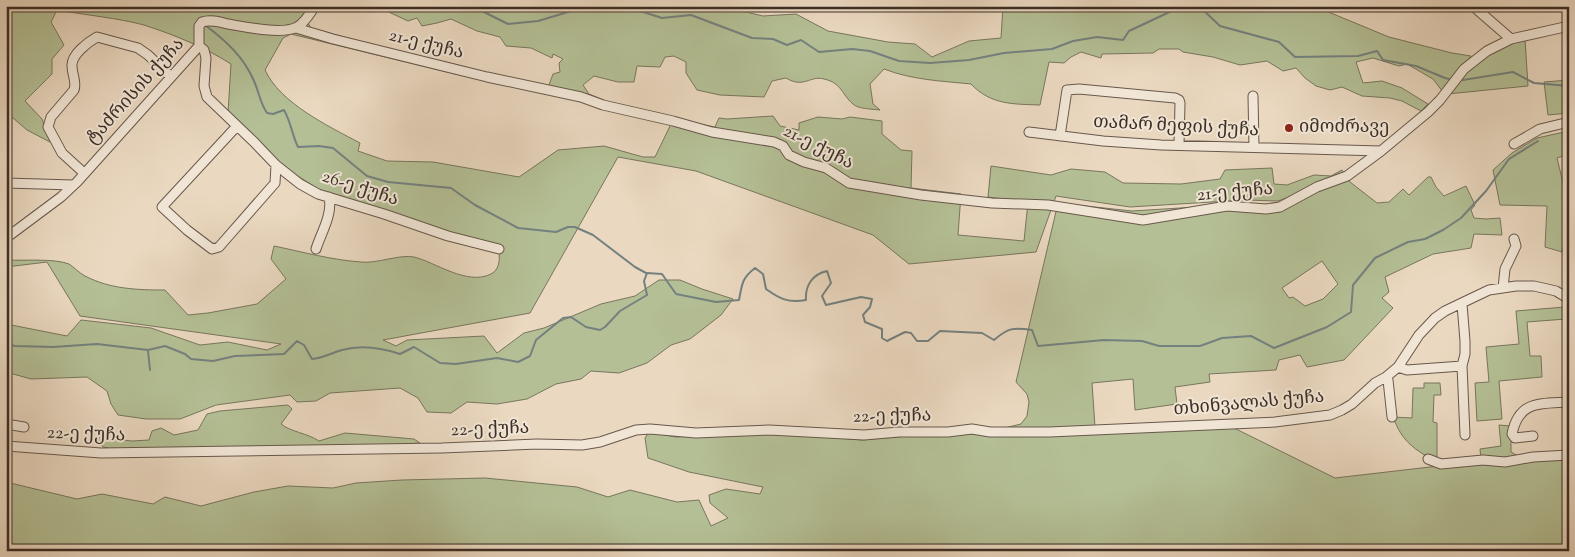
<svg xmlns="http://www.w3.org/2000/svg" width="1575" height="557" font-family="'Sorts Mill Goudy','Noto Serif Georgian',serif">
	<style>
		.green { fill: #b4bf95; stroke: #78765e; fill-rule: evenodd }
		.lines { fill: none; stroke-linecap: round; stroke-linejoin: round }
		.stream { stroke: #74817f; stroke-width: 2 }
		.minor-casing { stroke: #68584c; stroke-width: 11 }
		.minor { stroke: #f1e6d6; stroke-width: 9 }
		.poi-dot { fill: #8f2418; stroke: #f1e6d6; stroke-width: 2 }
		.labels { text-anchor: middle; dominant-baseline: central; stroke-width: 4; stroke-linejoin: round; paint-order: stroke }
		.street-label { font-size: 18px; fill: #3c2e26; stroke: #f1e6d6 }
		.poi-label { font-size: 18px; fill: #3c2e26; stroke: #f1e6d6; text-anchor: start }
	</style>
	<rect width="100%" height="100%" fill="#ead8c0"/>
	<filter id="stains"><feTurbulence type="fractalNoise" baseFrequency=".004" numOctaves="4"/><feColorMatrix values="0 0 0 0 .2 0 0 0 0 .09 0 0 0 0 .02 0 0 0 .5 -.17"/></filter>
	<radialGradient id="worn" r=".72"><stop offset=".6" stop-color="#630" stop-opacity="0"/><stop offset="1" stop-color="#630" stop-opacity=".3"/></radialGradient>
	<path class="green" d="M6 6H321C319 13 311 16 308 23L311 28 380 47 458 65 545 88 549 85 553 74 560 72 559 63 563 59 553 54 552 58 531 48 506 46 500 37 477 31 451 19 437 23 422 26 417 18 408 21 378 7 369 12 365 11 366 6H720L763 16 796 14 828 31 888 42 915 44 932 57 969 41 1001 38 1003 6H1314L1389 37 1452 53 1471 56 1444 93 1427 112 1375 153 1344 174 1350 182 1377 203 1389 202 1403 189 1409 195 1428 177H1431L1436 187 1444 196 1466 186 1475 205 1471 210 1474 218 1486 219 1500 218 1502 235 1474 234 1471 248 1433 254 1385 277 1389 292 1382 298 1393 308 1344 360 1307 367 1300 355 1279 360 1276 370 1209 374 1210 382 1175 387 1177 404 1135 410 1133 379 1092 383 1095 427 1000 429 1021 424 1027 416 1029 402 1027 394 1016 382 1058 203 1132 211 1244 204 1279 206 1302 192 1278 201 1245 200 1130 207 1056 196 1036 252 909 264 873 235 696 171 618 157 530 313 383 340 396 346 407 340 484 336 497 353 524 333 544 328 601 304 635 296 659 280H680L702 289 733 299 721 315 690 339 671 345 647 363 619 373 591 371 581 379 556 384 527 399 497 404 467 402 451 413 427 412 418 398 400 388 330 393 316 401 297 402 290 395 216 405 180 419H146L118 415 111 404 107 391 87 377 31 379 6 372V324L67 336 81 320 151 328 200 345 228 342 267 350 281 344 80 316 47 262 6 267V260C23 261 53 258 69 264 74 267 79 273 85 276 110 289 137 290 165 290L188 315 208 313 257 304 286 279 271 259 274 246C303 252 332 260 361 262 376 264 400 254 414 257 435 262 467 286 491 274 501 269 500 256 498 247L401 220 320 190 282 166 228 113 231 64C204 47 175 35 144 25 118 18 85 15 57 10L51 22 64 45 52 59V74L25 101 42 119 50 142 27 130 6 112ZM291 34 455 74 579 98 608 108 671 124 655 157H643L604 146 558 150 519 177 433 162 387 161 358 151 360 143C328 126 280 103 265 70L283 38ZM1159 49H1179L1183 52 1213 57 1240 65 1267 61 1283 71 1296 68 1305 78 1316 86 1330 90 1342 87 1362 96 1390 98 1402 101 1421 111 1428 104 1402 88 1382 81 1363 83 1356 62 1373 58 1399 66 1407 64 1433 79 1443 92C1416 125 1379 149 1344 173L1342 170 1331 176 1314 175 1287 185 1274 184 1272 168 1225 170 1220 179 1181 184 1123 183 1105 172 1071 169 1051 175 991 166 988 197 1028 202 1024 241 958 235 961 194 911 188 912 151 901 150 882 134V121L850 117 842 119 818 117 799 123V130L780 126 773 116 727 119 719 118 715 127 625 109 589 94 583 85 594 76 618 82H634L637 66 660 67 665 57 674 56 686 62V73L697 90 720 95 764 97 772 81 786 78C804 89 810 75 824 79 842 83 842 95 853 104 858 109 872 109 880 110L873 104 870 84 884 69C912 80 942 81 971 84 991 105 1013 104 1040 105L1049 62 1064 63 1071 57 1081 52 1101 58 1102 54 1153 53ZM1322 261 1338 284 1323 299 1305 306 1293 297 1289 298 1282 288Z
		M1525 39 1528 86 1447 94 1468 68 1506 45Z
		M1569 80V113L1548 115 1544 82Z
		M1569 131V154L1557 158 1564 187 1569 186V230L1562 252 1545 247 1547 206 1500 205 1493 170 1512 153 1537 138Z
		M1565 307 1566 319 1527 322 1530 356H1541L1542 377 1499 381 1502 419 1477 421 1475 383 1489 382 1486 347 1519 344 1516 311Z
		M1424 383H1440L1441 395H1434L1433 422 1437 423V462C1415 450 1402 442 1393 417L1412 418 1413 388H1424Z
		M288 405 292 409 281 424C291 432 307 433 319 441L345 433 414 439 420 443 391 445 117 450 103 447 94 437 132 441 149 440 152 431 161 428 174 435 198 430 207 414 220 411Z
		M1499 425 1511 426V452L1520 457 1517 459H1481L1480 449 1501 446Z
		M1234 428 1335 478 1482 461 1569 456V551H6V482L77 499 102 494 153 504 165 497 201 506 254 492 288 486 333 488 356 483 402 480 485 478 577 487 608 497 630 490 677 502 699 500 711 526 728 518 710 503 709 495 726 489 760 494 763 487 689 472 648 458 645 438 649 432 676 437 780 433 862 440 920 435Z"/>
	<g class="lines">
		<path class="stream" d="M472 6 508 24 538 21 568 12 579 6
			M609 6 640 11 662 18 691 15 752 38 773 39 787 45 801 40 819 52 852 49 870 51 899 61 930 63 969 60 1004 53 1052 49 1073 41 1097 37 1123 40 1129 31 1178 8 1192 6
			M1199 6 1220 26 1279 42 1295 57 1358 56 1377 51 1383 60 1416 66 1445 78 1449 79
			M205 25C225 40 244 57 254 81 259 92 260 103 267 113L273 114 284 110C291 122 292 135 298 147L319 146 333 148 367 176 388 182 451 188 475 205 518 228 556 232 568 227H575L593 235 635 267 646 273
			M1463 80 1513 72 1534 83 1569 86
			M6 344 15 346 53 347 97 344 148 350 165 346 185 354 191 359 213 361 235 356 284 354 297 341 304 345 312 359C323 358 331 353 342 350 360 345 382 348 400 354L414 347 440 363 456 364 497 358 518 362 530 356 536 340 563 318 571 317 586 327 600 330 605 327 620 311 647 295 644 281 647 273 662 274 676 294 716 302 739 300C742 284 742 278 755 268L763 274 766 289C780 299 788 303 806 300 805 285 813 274 827 271L831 283 822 296 826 305 861 297 872 299 870 307 863 315 865 322 882 329V338L887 341 905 332 911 333 917 341H928L940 331 982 333 994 340C1008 328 1013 327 1032 330L1038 346 1104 340 1142 341 1159 346H1200L1222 338 1251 336 1274 348 1327 327 1351 312 1353 285 1375 258 1408 242 1425 239 1443 230 1461 218 1486 191 1509 159 1538 141
			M148 351 150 370"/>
		<g class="minor-casing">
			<path id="minor" d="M1473 6 1511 39
				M296 28 333 39 487 77 581 97 603 105 673 121 712 132 774 142 783 146 789 155 804 162 826 168 849 183 921 195 992 203 1048 205 1143 220 1227 206 1266 209 1280 207 1317 187 1347 176 1381 151 1428 112 1440 100 1464 69 1487 51 1511 39 1569 26
				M199 46 204 50 206 58 204 86 207 97 254 142 276 165 300 184 318 194 384 214 448 236 499 249
				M1253 96 1254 147
				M237 126 162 207 187 230 212 249 219 247 275 183 276 165
				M1029 132 1103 141 1161 145 1381 151
				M1060 136 1067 90 1079 89 1175 98 1179 100 1180 103 1179 145
				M1514 144 1540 129 1569 122
				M84 173 62 153 48 127 51 117 74 90C77 82 72 75 72 66 71 55 88 42 97 37L138 48 148 55 171 77
				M6 183 73 185
				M6 238 61 197 77 182 199 46V26L202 22C211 19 220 22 228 24 246 27 282 35 297 27 305 23 310 13 315 6
				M316 249C321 233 333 214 329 197
				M1503 288 1505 269 1516 246 1514 239
				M1462 304 1465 341V354L1462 366 1465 435
				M1398 367 1407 370 1462 366
				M1386 377 1388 380 1392 417
				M6 424 24 427
				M1533 436 1515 438 1512 434C1519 400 1540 404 1569 402
				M6 446 101 453 442 448 537 444 582 445 600 442 636 430 650 429 696 433 769 430 864 435 899 432H948L972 429 990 432H1049L1275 422 1330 415 1342 410 1352 404 1375 383 1386 377 1398 367 1419 335 1435 318 1445 311 1489 290 1516 286H1534L1556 291 1569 299
				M1428 459 1441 464 1483 460 1505 462 1533 457 1569 455"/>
		</g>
		<use href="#minor" class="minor"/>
	</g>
	<circle class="poi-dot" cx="1289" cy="128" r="5"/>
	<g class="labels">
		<g class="street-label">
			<text transform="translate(426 45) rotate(14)">21-ე ქუჩა</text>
			<text transform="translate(136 92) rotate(-48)">ტაძრისის ქუჩა</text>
			<text transform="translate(1176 127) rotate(3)">თამარ მეფის ქუჩა</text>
			<text transform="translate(818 148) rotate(27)">21-ე ქუჩა</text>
			<text transform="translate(360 189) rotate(18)">26-ე ქუჩა</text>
			<text transform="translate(1235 193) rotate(-5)">21-ე ქუჩა</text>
			<text transform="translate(1249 404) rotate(-5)">თხინვალას ქუჩა</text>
			<text transform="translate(892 417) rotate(-1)">22-ე ქუჩა</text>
			<text transform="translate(490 430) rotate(-2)">22-ე ქუჩა</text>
			<text transform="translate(86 435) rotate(2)">22-ე ქუჩა</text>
		</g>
		<g class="poi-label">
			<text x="1299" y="128">იმოძრავე</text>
		</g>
	</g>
	<rect width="1575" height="557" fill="none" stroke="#ead8c0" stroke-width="25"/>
	<rect x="8" y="8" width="1560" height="542" fill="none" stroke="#3c2e26" stroke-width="2.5"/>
	<rect x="12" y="12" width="1550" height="532" fill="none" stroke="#3c2e26"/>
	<rect width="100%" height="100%" filter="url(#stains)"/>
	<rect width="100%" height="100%" fill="url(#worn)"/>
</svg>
